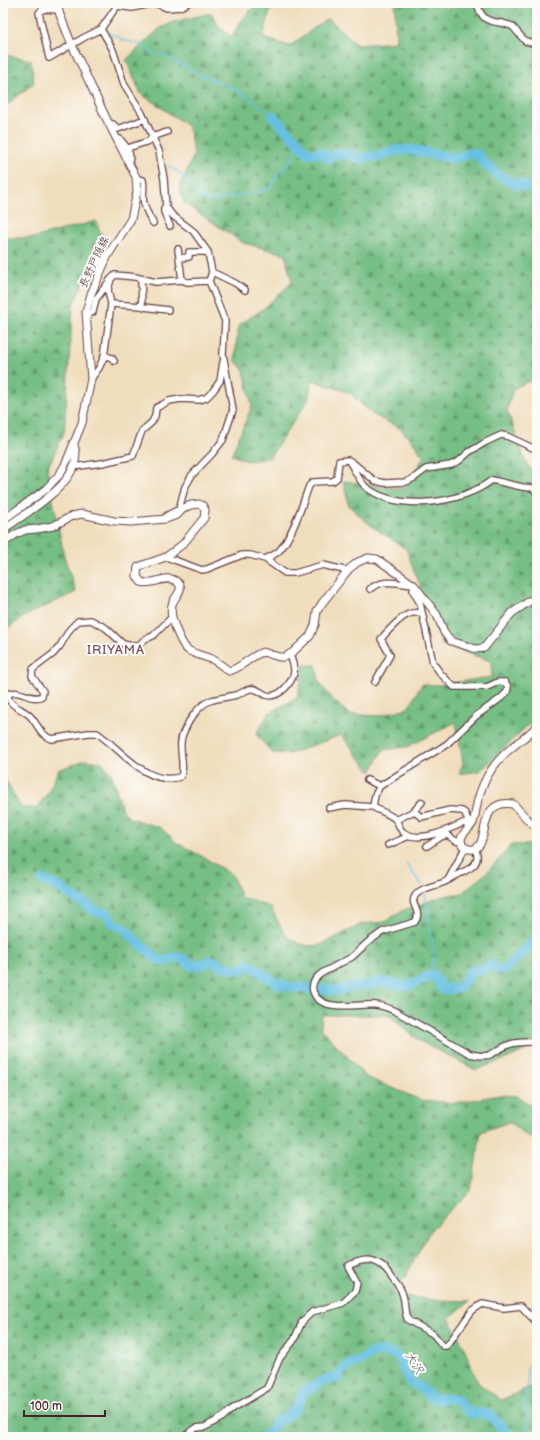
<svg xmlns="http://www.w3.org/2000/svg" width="540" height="1440" font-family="'Balsamiq Sans','Klee One',sans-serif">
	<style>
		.forest { fill: url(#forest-firs); stroke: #606e58 }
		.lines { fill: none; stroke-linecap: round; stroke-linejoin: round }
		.stream { stroke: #65c0e3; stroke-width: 1.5 }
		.river { stroke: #65c0e3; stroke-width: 10 }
		.minor-casing { stroke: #633c41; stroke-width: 8 }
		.major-casing { stroke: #633c41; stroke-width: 9 }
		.minor { stroke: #fff; stroke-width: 5.5 }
		.major { stroke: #fff; stroke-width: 7 }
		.labels { text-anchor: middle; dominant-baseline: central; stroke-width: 4; stroke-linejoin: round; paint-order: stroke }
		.street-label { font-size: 11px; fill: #4a1f2b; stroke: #fdfcf7 }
		.water-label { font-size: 12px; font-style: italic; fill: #53576b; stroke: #fdfcf7 }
		.quarter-label { font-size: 13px; letter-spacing: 1px; fill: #7a4c5f; stroke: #fdfcf7 }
	</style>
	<defs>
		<pattern id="forest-firs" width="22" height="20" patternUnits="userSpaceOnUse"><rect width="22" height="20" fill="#75be84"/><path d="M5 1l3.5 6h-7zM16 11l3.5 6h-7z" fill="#629a6c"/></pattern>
	</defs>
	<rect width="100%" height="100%" fill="#fdfcf7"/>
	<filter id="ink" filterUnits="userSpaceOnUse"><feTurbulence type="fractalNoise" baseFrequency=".025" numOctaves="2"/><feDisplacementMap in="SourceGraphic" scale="8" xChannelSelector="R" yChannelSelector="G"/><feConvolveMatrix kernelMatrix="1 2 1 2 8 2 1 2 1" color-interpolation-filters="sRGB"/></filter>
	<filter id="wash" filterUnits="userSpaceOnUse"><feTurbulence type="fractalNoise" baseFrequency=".012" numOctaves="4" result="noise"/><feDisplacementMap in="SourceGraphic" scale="16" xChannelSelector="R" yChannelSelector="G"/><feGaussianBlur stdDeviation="0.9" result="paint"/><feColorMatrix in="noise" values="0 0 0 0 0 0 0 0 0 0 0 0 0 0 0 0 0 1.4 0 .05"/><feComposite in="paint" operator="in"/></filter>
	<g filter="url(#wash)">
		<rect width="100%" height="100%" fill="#f0ddbc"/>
		<path class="forest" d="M257 3H280L271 7 263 38 290 46 328 18 357 45 396 42 395 3H437L448 9 450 3H537V377L513 389 507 410 527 465 537 475V724H529L480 771 459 774 463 763 456 722 407 747 383 750 371 772 341 735 289 754 272 753 256 734 269 713 297 698 304 665H316L319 682 333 700 349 714 378 716 408 708 422 684 438 685 492 677 491 661 442 645 406 549 369 524 349 506 343 481 403 489 424 457 411 440 401 429 372 414 350 393 312 380 308 400 269 458 248 461 231 455 252 406 244 371 235 360 238 326 263 309 292 282 285 254 243 243 184 203 179 188 194 155 188 126 141 94 126 60 159 29 174 22 211 13 219 27 231 37 241 21Z
			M3 44 5 55 31 60 34 83 3 108Z
			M96 221 103 238 73 305 64 433 47 469 64 556 76 592 27 615 3 631V238H33Z
			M85 760 102 762 112 775 122 810 130 818 161 828 177 843 205 858 232 875 241 897 270 907 286 936 300 944 309 946 320 945 362 924 385 922 401 911 444 896 462 893 487 872 512 845 537 844V1045L508 1058 476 1070 418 1040 389 1015H322L321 1028 366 1077 421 1100 455 1103 500 1095 517 1096 537 1110V1143L509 1122 481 1132 471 1190 430 1231 405 1277 392 1294 434 1300 470 1301 449 1318 463 1345 478 1383 501 1400 537 1384V1437H3V775L21 808H37L49 791 58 770Z"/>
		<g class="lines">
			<path class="stream" d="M109 32 113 36 117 35 122 40 140 44 154 54 164 55 198 74 233 88 257 103 273 116
				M168 166 177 171 202 198C209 201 216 202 222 199L263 191 273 185 279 172 287 166 293 159 298 147 301 146
				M406 864 422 885
				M425 894 434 956 432 965 434 975
				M536 1329 537 1333
				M524 1437 528 1429 527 1412 524 1403 528 1384 527 1369 537 1353"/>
			<path class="river" d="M273 116 309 154 322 153 329 158 336 154H352L359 159 372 156 380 157 388 152 400 150H412L453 158 474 153 477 154 484 163 501 177 516 184 532 188 537 191
				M43 880 61 888 77 900 88 905 96 912 107 913 112 922 127 930 133 938 159 960 167 961 176 957 183 959 192 966 203 964 211 960 222 966 241 970 247 965 256 968 264 975 278 984 291 987 331 990H341L354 986 367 985 381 982 408 986 420 981 429 976 434 975 442 989H451L461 987 470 972 483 969 490 965 497 969 505 970 519 955 526 950 537 936
				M264 1437 268 1434 277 1420 285 1418 296 1408 305 1390 315 1386 323 1380 338 1378 341 1371 353 1363 361 1361 371 1353 383 1352 390 1353 397 1356 401 1361 403 1369 411 1383 421 1388 433 1399H457L466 1410 473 1414 481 1413 490 1415 511 1437"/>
		</g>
	</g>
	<g filter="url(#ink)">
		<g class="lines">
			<g class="minor-casing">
				<path id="minor" d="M477 3C483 27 495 19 512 26L525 41 537 44
					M118 6 132 8 155 3 167 8 180 7 188 3
					M59 10 43 9 39 13 49 58 85 37 101 29 119 3
					M101 29 113 50 124 84 142 113 159 151 164 179 166 207 172 215 193 231 208 252 212 272 209 281
					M110 124H113L118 129 145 119
					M117 140 120 139C126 146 132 153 129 162
					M128 148 149 141 152 137 167 132
					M137 179 143 180C144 186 144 190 143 196 143 206 148 215 153 223
					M166 207 164 208V212L170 226
					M178 249 182 280
					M179 258 189 257V252H208
					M212 272 235 283 245 290
					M91 273 102 257 108 255
					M111 304 142 306 141 279
					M142 306 144 307 168 310
					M86 315 93 312 96 299 111 279
					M104 355 112 358 114 361
					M91 379 99 368 104 357 111 304 108 290 111 279 115 275 135 277 156 282 182 280 187 282 209 281
					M350 463C355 470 360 483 367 488 400 512 461 504 492 480L522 487 533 488 537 493
					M73 467 102 463 133 456 142 431 152 422 155 416 156 408 169 401 181 399 198 400 206 398 213 391 220 381 223 362
					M166 516 179 509 185 487 192 475 212 454 223 440 233 410 223 354 225 321 209 281
					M166 557 202 570 207 569 242 555H250L265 559 285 573H295L323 565 348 571
					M265 559C270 557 274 555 278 552 291 540 303 503 309 486L313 482 333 481 337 478 339 461 348 460 352 462 375 481 385 483 406 482 414 478 426 469 451 465 459 461 469 452 486 442 501 435 507 436 537 450V453
					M370 589C384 578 399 584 414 585L413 591 420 603 433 663 441 674 454 687H487L498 682H505L508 687 507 692 501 698 476 716 447 744 380 786 375 795 373 807C380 811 390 814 395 819 399 823 399 829 403 832 418 844 448 830 463 823L470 826
					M172 617 153 636 145 639 140 644 134 646 123 644 106 628 91 620 78 621 70 629 60 646 53 654 33 669 32 676 43 691 42 696C31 702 20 688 8 694 7 705 21 708 29 715 37 722 40 736 52 739L88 733H97C121 749 147 787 180 777L182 773C184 759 177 744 184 731 189 720 199 704 212 700 220 698 228 697 236 695 241 694 245 690 250 689 256 687 261 693 266 695 279 699 292 683 294 672 295 667 291 659 290 654
					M375 682 390 655 381 639C387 632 401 617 409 614 413 612 417 613 422 613
					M367 780 380 786
					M329 808 345 805 373 807
					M414 811 422 802
					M396 820 414 811 421 817 450 810 462 811 465 813 470 826
					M388 845 409 836
					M427 846 441 837 447 835 456 841 462 842
					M475 848C482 864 471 868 459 874 453 877 448 881 442 883 434 886 420 888 415 896 409 905 423 911 415 922L382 932 367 943 352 957 322 973C316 977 311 982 313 991 320 1014 360 1003 376 1005 383 1006 391 1009 397 1012L470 1054C494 1059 489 1053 508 1045 517 1041 528 1042 537 1042
					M448 880 465 848
					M183 1437 196 1428 205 1427 223 1417 232 1409 267 1388 280 1358 294 1340 302 1322 312 1312 343 1303 355 1291 357 1283 348 1266C369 1255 382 1260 394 1280 397 1284 401 1288 402 1293 406 1301 403 1312 408 1320L433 1334 443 1346H446L449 1343 472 1311 482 1304 504 1308 521 1306 537 1323"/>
			</g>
			<g class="major-casing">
				<path id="major" d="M3 520 45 490 60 474 66 463 82 423 91 379 86 312 91 294 108 255 131 219 137 192 136 177 106 118 72 45 60 15 58 8 60 3
					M3 529 11 524C33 508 89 477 73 443
					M3 543 16 534 25 530 37 529 53 526 72 516 82 514 114 521 131 522 166 519 177 515 184 508 191 505 199 504 203 506 205 510 204 518 183 544 166 557 143 565 138 567 137 576 141 582C152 586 166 574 176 581 186 588 176 595 173 602 171 606 171 612 172 617 174 625 181 645 188 650 194 654 204 656 211 659 217 661 223 667 229 671 242 668 250 656 263 652L279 657H285L293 652 310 636 315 625 317 611 323 602 349 569 358 562 368 558 377 559 414 585 437 615 444 632 451 641 476 649 484 648 512 613 537 596
					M537 726C525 739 508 748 498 761 489 771 483 783 479 796 476 805 476 814 473 823 470 829 461 833 461 840 461 845 464 848 469 849 494 853 472 798 513 804L531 823 537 825"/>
			</g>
			<use href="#minor" class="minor"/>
			<use href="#major" class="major"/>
		</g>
	</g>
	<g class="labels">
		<g class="street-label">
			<text transform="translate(94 262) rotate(-65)">長野戸隠線</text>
		</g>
		<g class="water-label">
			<text transform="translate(414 1363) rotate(57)">大沢</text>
		</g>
		<g class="quarter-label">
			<text x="116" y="650">IRIYAMA</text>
		</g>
	</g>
	<rect width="540" height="1440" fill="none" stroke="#fdfcf7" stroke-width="16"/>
	<path d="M24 1410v6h81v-6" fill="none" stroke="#4a1f2b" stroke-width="2"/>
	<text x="30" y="1410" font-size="12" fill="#4a1f2b" stroke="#fdfcf7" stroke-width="3" paint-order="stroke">100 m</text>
</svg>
